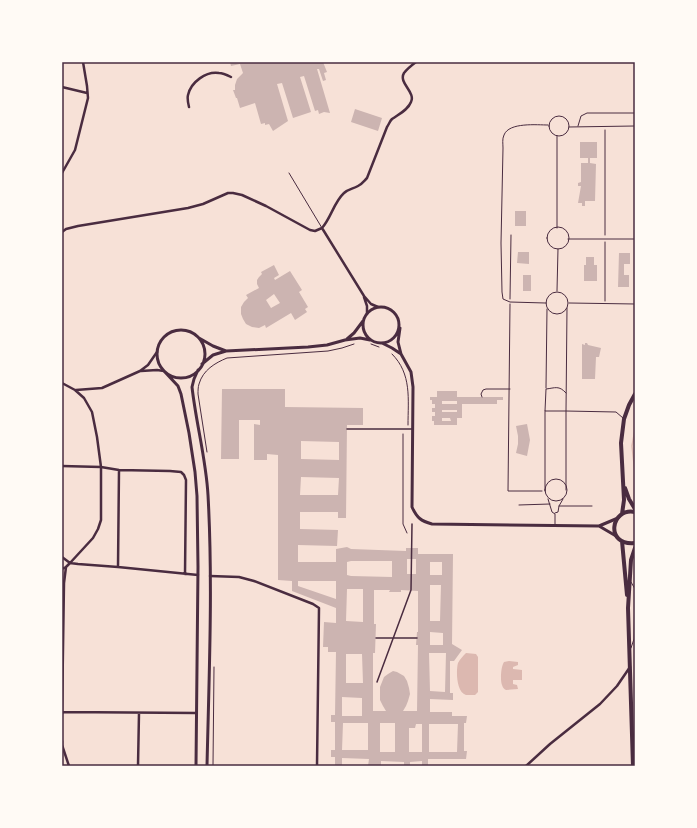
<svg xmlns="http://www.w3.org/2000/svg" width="697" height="828" font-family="Montserrat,sans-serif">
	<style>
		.water { fill: #dcb8b0 }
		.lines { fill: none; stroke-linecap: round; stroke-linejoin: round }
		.stream { stroke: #dcb8b0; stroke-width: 1.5 }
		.building { fill: #ccb4b1; fill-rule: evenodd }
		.path { stroke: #4a2c40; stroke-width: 1 }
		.service { stroke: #4a2c40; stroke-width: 1 }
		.pedestrian { stroke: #4a2c40; stroke-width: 1.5 }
		.minor { stroke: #4a2c40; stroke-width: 2.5 }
		.tertiary { stroke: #4a2c40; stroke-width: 3 }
		.trunk { stroke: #4a2c40; stroke-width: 4 }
		.neatline { fill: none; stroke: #4a2c40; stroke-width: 1.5 }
	</style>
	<rect width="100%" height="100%" fill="#f7e1d7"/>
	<path class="water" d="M466 653 476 654 478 657V692L475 695C473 695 468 695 466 695 456 692 456 670 458 663 460 659 463 656 466 653Z
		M509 661 518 662V665L513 667V669L522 670V680H513V684L517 685 518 689 506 690C504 689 503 688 502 685 500 680 501 666 504 662Z"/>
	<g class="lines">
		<path class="stream" d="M635 430 632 446 635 473"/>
	</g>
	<path class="building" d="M230 62H323L327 72 324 73 326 80 323 81 319 69H317L330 113 324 112 319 114 318 110 315 111 304 76 300 77 311 112 293 118 282 83 277 84 288 121 273 131 269 124 265 125V123L261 124 255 103 240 108 237 98H236L233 90H235V85L237 79 243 73 240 64 231 66Z
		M355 109 382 118 378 131 351 122Z
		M580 142H597V158H590V163L596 164 595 201H585V206H582V203H578L581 186H578V183L581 182V163H588V158H580Z
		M515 211H526V226H515Z
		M518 252H529V264L517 263Z
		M619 253H630V264H624V275H629V287H618Z
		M586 257H594V265H597V281H584V265H586Z
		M274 265 279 275 274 278 275 280 290 271 302 290 299 292 308 307 305 309 307 312 295 320 291 313 266 328 265 325 259 328 252 327 246 324 243 319 241 314V307L244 302 248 298 246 295 259 288 257 284V280L259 277 262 274 261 272ZM274 294 280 303 271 308 266 300Z
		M523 275H531V291H523Z
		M585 343H587L588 345 601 348 599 357H596L595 379H582V344L585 345Z
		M222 389H285V407L363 408V425H347L346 518H338V512H300V529L338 530 337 546 298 545V562H336V549L347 547 351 549 406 551V548H418V554H453L452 644 462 650 454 661H450V693H453V700L430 699V712H452V716H467L466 723H464V751H467L466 759H428V766H422V761L410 762V766H404V762L381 761V766H368L369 759 342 758V766H335V757H331V750H335V722H331V715H335L336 652H328V647H323L324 622 336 623V608L292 591V581L278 580V455L267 454V460H254V424L260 425V420H239V459H221ZM301 441 339 442V460L301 459ZM301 477 339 478 338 495H300ZM407 559H416V574H407ZM351 561H392V577L351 576 347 575V562ZM430 562H442V575H430ZM298 581H336V599L298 586ZM430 585H441L440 621H430ZM347 589H363V622L346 621ZM374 590H390L389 592H401V590L418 591V632H417L416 645H418L417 711H403L406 706 408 701 410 694 409 688 407 681 404 676 397 672 393 671 388 674 384 677 380 687V700L383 706 386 711H373V653H375L376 624H374ZM430 632 443 633V645H430ZM429 653H446L445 692 430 691ZM346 654H362L363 683H346ZM342 697 362 698V716H342ZM343 723H368V750H342ZM380 723H395V752H380ZM416 724H422V752H409V728H415ZM429 724H458L457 752H429Z
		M437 391H457V397H503V400H497V404H462V418H457V425H434V421H432V416H435V412H432V408H435V404H432V400H430V397H437ZM442 401H457V404H442ZM442 410H457V412H442ZM442 418H450L451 421H442Z
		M527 424 530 440 527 456 516 453 518 444V436L516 426Z"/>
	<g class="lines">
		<path class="path" d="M605 235V130
			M510 299 511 235
			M605 301V242
			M510 304 508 491H542
			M371 344 379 347
			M392 354C412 374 408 399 408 425
			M482 397 481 394 483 390 486 389H510
			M403 434V524L407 533
			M207 452 198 394C198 391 198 387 199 384 203 370 215 363 227 358L328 351 342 348 354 344
			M213 766 214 667"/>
		<path class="service" d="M549 126a10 10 0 1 1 20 0a10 10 0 1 1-20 0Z
			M578 126 581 116 587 113H635
			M569 127 635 126
			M557 136V228
			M289 173 322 228
			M547 238a11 11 0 1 1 22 0a11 11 0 1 1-22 0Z
			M568 239H635
			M557 291 558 249
			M546 303a11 11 0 1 1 22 0a11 11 0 1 1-22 0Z
			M545 303 510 302 503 299 502 292 501 243 503 148C503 144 502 139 504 135 509 122 537 125 548 125
			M569 303 635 304
			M546 388 547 309
			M566 393C559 385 555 388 546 389L545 411H566L567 308
			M545 490a11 11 0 1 1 22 0a11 11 0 1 1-22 0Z
			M566 490V411L616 412 623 418
			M545 491V411
			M548 499 552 512 555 514V525
			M519 505 550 504
			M559 506H592
			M555 513 558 512 559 506 563 499
			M631 648 634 639 635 589 631 582"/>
		<path class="pedestrian" d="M347 429H413
			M376 638H417
			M377 682 411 590 412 524"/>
		<path class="minor" d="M62 87 87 93
			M189 107C188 103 187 99 188 95 191 82 206 71 219 73 223 73 227 75 231 77
			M62 173 75 150 88 98 87 86 83 62
			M322 228C331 218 334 202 344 193 348 189 353 189 358 186 362 184 364 181 367 178L387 127C389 124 390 121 392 119 399 114 408 110 411 102 416 92 398 83 404 73 407 69 412 65 416 62
			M322 228 364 296 371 304 378 307
			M62 232 66 229 78 226 188 208 203 204 228 193H233L242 195 266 206 310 230 315 231 322 228
			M364 297 367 306V314
			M141 371 157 370 164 371
			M62 383 75 390 84 398 92 412 97 437 101 467V520L98 529 93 538 70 563 66 567 62 569
			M76 390 102 388 140 371 148 365 157 352
			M62 466 101 467 119 470 170 471 181 472 184 475 186 480 185 574
			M62 557 70 563 78 564 118 567 198 575
			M118 567 119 470
			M210 576 239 577 254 581 313 604 319 608 317 766
			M62 712 196 713
			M62 714 64 583 66 567
			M62 741V745L69 766
			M138 766 139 713
			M526 766 550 744 600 704 617 686 630 667"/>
		<path class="tertiary" d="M363 325a18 18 0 1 1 36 0a18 18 0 1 1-36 0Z
			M400 328 398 342 401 354 411 372 413 387 412 507C417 518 421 521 432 524L599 526 618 518
			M157 354a24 24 0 1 1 48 0a24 24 0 1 1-48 0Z
			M199 338 213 346 226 351
			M347 339 354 333 363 321
			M382 343 392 348 401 354
			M202 364 213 355 226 351 308 347 327 345 345 340 360 338 370 340
			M198 370 194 379 192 387C196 423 206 459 208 495 213 585 209 676 207 766
			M164 371 178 386 181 394 189 433 195 472 197 496 198 567 196 766
			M599 526 616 536"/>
		<path class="trunk" d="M625 488 629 499 635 509
			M635 512C611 507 604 546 635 543
			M622 514 624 500 621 443 624 419 629 405 635 394
			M622 541 627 595
			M633 766 628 608 631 560 635 548"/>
	</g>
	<rect width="697" height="828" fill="none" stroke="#fffaf5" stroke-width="126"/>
	<rect x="63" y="63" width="571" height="702" class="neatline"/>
</svg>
